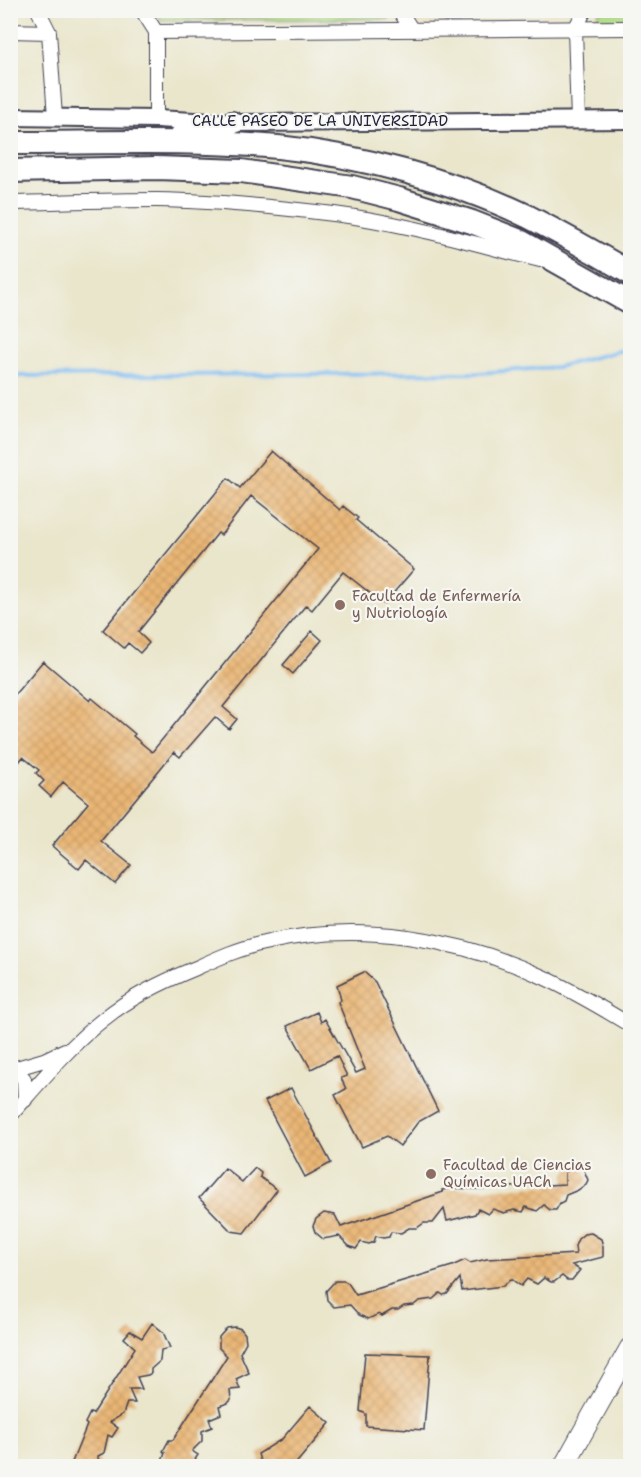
<svg xmlns="http://www.w3.org/2000/svg" width="641" height="1477" font-family="'Shantell Sans',sans-serif">
	<style>
		.park { fill: url(#park-tufts); stroke: #687e60; stroke-width: 1.5 }
		.lines { fill: none; stroke-linecap: round; stroke-linejoin: round }
		.stream { stroke: #80bdf3; stroke-width: 4 }
		.building { fill: url(#building-cross-hatch) }
		.minor-casing { stroke: #403f51; stroke-width: 16 }
		.tertiary-casing { stroke: #403f51; stroke-width: 20 }
		.secondary-casing { stroke: #403f51; stroke-width: 22 }
		.trunk-casing { stroke: #403f51; stroke-width: 26 }
		.minor { stroke: #fff; stroke-width: 14 }
		.tertiary { stroke: #fff; stroke-width: 16 }
		.secondary { stroke: #fff; stroke-width: 20 }
		.trunk { stroke: #fff; stroke-width: 22 }
		.education-dot { fill: #8d6e63; stroke: #f6f6f2; stroke-width: 2 }
		.labels { text-anchor: middle; dominant-baseline: central; stroke-width: 4.5; stroke-linejoin: round; paint-order: stroke }
		.street-label { font-size: 15px; fill: #22223b; stroke: #f6f6f2 }
		.education-label { font-size: 15px; fill: #785e54; stroke: #f6f6f2; text-anchor: start }
	</style>
	<defs>
		<pattern id="park-tufts" width="24" height="20" patternUnits="userSpaceOnUse" patternTransform="scale(1.5)"><rect width="24" height="20" fill="#aed984"/><path d="M3 7l-1-3M5 7V3M7 7l1-3M15 17l-1-3M17 17v-4M19 17l1-3" fill="none" stroke="#95ba73"/></pattern>
		<pattern id="building-cross-hatch" width="8" height="8" patternUnits="userSpaceOnUse" patternTransform="scale(1.5)"><rect width="8" height="8" fill="#eab674"/><path d="M0 0l8 8M0 8l8-8" fill="none" stroke="#c89c65"/></pattern>
	</defs>
	<rect width="100%" height="100%" fill="#f6f6f2"/>
	<filter id="ink" filterUnits="userSpaceOnUse"><feTurbulence type="fractalNoise" baseFrequency=".0167" numOctaves="2"/><feDisplacementMap in="SourceGraphic" scale="12" xChannelSelector="R" yChannelSelector="G"/><feConvolveMatrix kernelMatrix="1 2 1 2 8 2 1 2 1" color-interpolation-filters="sRGB"/></filter>
	<filter id="wash" filterUnits="userSpaceOnUse"><feTurbulence type="fractalNoise" baseFrequency=".008" numOctaves="4" result="noise"/><feDisplacementMap in="SourceGraphic" scale="24" xChannelSelector="R" yChannelSelector="G"/><feGaussianBlur stdDeviation="1.35" result="paint"/><feColorMatrix in="noise" values="0 0 0 0 0 0 0 0 0 0 0 0 0 0 0 0 0 1.4 0 .05"/><feComposite in="paint" operator="in"/></filter>
	<g filter="url(#wash)">
		<rect width="100%" height="100%" fill="#eae6cc"/>
		<path class="park" d="M384 11 389 19 161 20 155 11Z
			M600 11H630V24H593Z"/>
		<g class="lines">
			<path class="stream" d="M10 376 479 373 557 367 630 348"/>
		</g>
		<g id="blocks">
			<path class="building" d="M271 451 340 510 343 506 358 518 356 520 414 569 384 604 343 572 312 610 306 605 223 707 237 719 229 729 215 717 180 757 174 752 101 841 131 865 115 884 86 860 79 869 52 846 88 803 63 782 51 797 39 786 44 781 36 773 39 770 23 757 10 773V700L43 661 90 701 92 698 135 734 133 736 152 752 318 549 251 496 221 535 218 533 138 632 149 643 140 653 128 643 124 648 103 630 228 478 240 488Z
				M312 631 322 640 293 674 283 665Z
				M364 972 375 982 438 1111 418 1122 400 1146 387 1136 362 1147 335 1095 346 1089 341 1078 347 1076 337 1056 311 1069 287 1026 317 1012 321 1022 325 1019 356 1073 365 1069 338 1002 341 1000 337 985Z
				M291 1088 331 1163 305 1177 265 1101Z
				M576 1164 583 1168 588 1180 586 1184 578 1190 566 1195 564 1201 560 1203 556 1210H550L544 1205 537 1211 526 1207 523 1212 514 1210 504 1213 493 1209 488 1214 478 1209 475 1214 447 1221 444 1209 433 1223H424L417 1228H409L401 1233 391 1232 389 1237 383 1238 376 1236 374 1242 369 1244 361 1242 356 1249 349 1246 339 1236 323 1239 315 1232 313 1226 316 1219 324 1213 335 1215 341 1227 443 1192 442 1190 453 1188 476 1189 565 1184V1173L572 1165Z
				M225 1168 242 1182 255 1168 261 1173 260 1177 277 1190 244 1233 231 1231 199 1198Z
				M591 1233 601 1239 603 1246V1257L572 1265 580 1270 572 1280H567L562 1276 554 1282H551L544 1278 537 1284 527 1279 521 1286 511 1279 503 1286 462 1291 460 1278 447 1294 443 1295 440 1293 433 1299 419 1301 414 1305 404 1306 398 1310H392L382 1316 379 1314 368 1319 359 1315 350 1305 334 1307 327 1300 326 1291 335 1281H344L348 1283 356 1295 452 1266 465 1260 470 1263 487 1259 576 1254 575 1246 578 1239 584 1234Z
				M152 1323 163 1332 170 1348 161 1350 160 1361 151 1369V1373L148 1375 137 1377 142 1389H129L135 1403H127L123 1414 110 1422 118 1428 112 1437 108 1435 104 1453 98 1456 99 1467H70L87 1425 85 1423 90 1413 93 1414 135 1348 124 1338 130 1331 142 1338Z
				M235 1327 241 1329 245 1334 246 1342 240 1353 249 1373 236 1379 240 1389 230 1390 231 1400 228 1403 219 1406 221 1414 209 1419 212 1427 202 1431V1441L192 1451 198 1455 190 1467H160L165 1453 163 1451 169 1440H173L227 1356 219 1348V1337L227 1328Z
				M365 1353 430 1355 424 1430 366 1426V1414L360 1411Z
				M310 1406 330 1423 293 1467H282L278 1463 262 1467 258 1454 282 1439Z"/>
		</g>
	</g>
	<g filter="url(#ink)">
		<use href="#blocks" fill-opacity="0" stroke="#403f51" stroke-width="1.5"/>
		<g class="lines">
			<g class="minor-casing">
				<path id="minor" d="M38 10 49 32 55 117
					M142 10 156 32V119
					M399 10 412 30
					M10 31 49 32
					M156 32 630 28
					M578 120 575 29 585 10
					M10 203C59 202 108 200 157 200 216 201 276 207 334 214 404 223 472 243 540 260
					M15 1069 24 1079 25 1100
					M10 1070 44 1060 65 1050
					M10 1116C40 1082 69 1046 105 1018 132 996 164 981 196 968 218 958 240 948 264 943 358 921 456 937 543 977 573 991 602 1008 630 1025"/>
			</g>
			<g class="tertiary-casing">
				<path id="tertiary" d="M10 117 156 119 232 123 630 120"/>
			</g>
			<g class="secondary-casing">
				<path id="secondary" d="M564 1466 630 1348"/>
			</g>
			<g class="trunk-casing">
				<path id="trunk" d="M181 136 232 123
					M10 143C100 143 190 139 278 147 358 155 455 181 527 216 562 234 596 253 630 273
					M10 171 157 168 241 171 352 187 399 199 472 222 520 241 630 303"/>
			</g>
			<use href="#minor" class="minor"/>
			<use href="#tertiary" class="tertiary"/>
			<use href="#secondary" class="secondary"/>
			<use href="#trunk" class="trunk"/>
		</g>
	</g>
	<g class="education-dot">
		<circle cx="340" cy="605" r="6"/>
		<circle cx="431" cy="1174" r="6"/>
	</g>
	<g class="labels">
		<g class="street-label">
			<text x="320" y="121">CALLE PASEO DE LA UNIVERSIDAD</text>
		</g>
		<g class="education-label">
			<text x="352" y="596">Facultad de Enfermería<tspan x="352" dy="17">y Nutriología</tspan></text>
			<text x="443" y="1165">Facultad de Ciencias<tspan x="443" dy="17">Químicas UACh</tspan></text>
		</g>
	</g>
	<rect width="641" height="1477" fill="none" stroke="#f6f6f2" stroke-width="36"/>
</svg>
